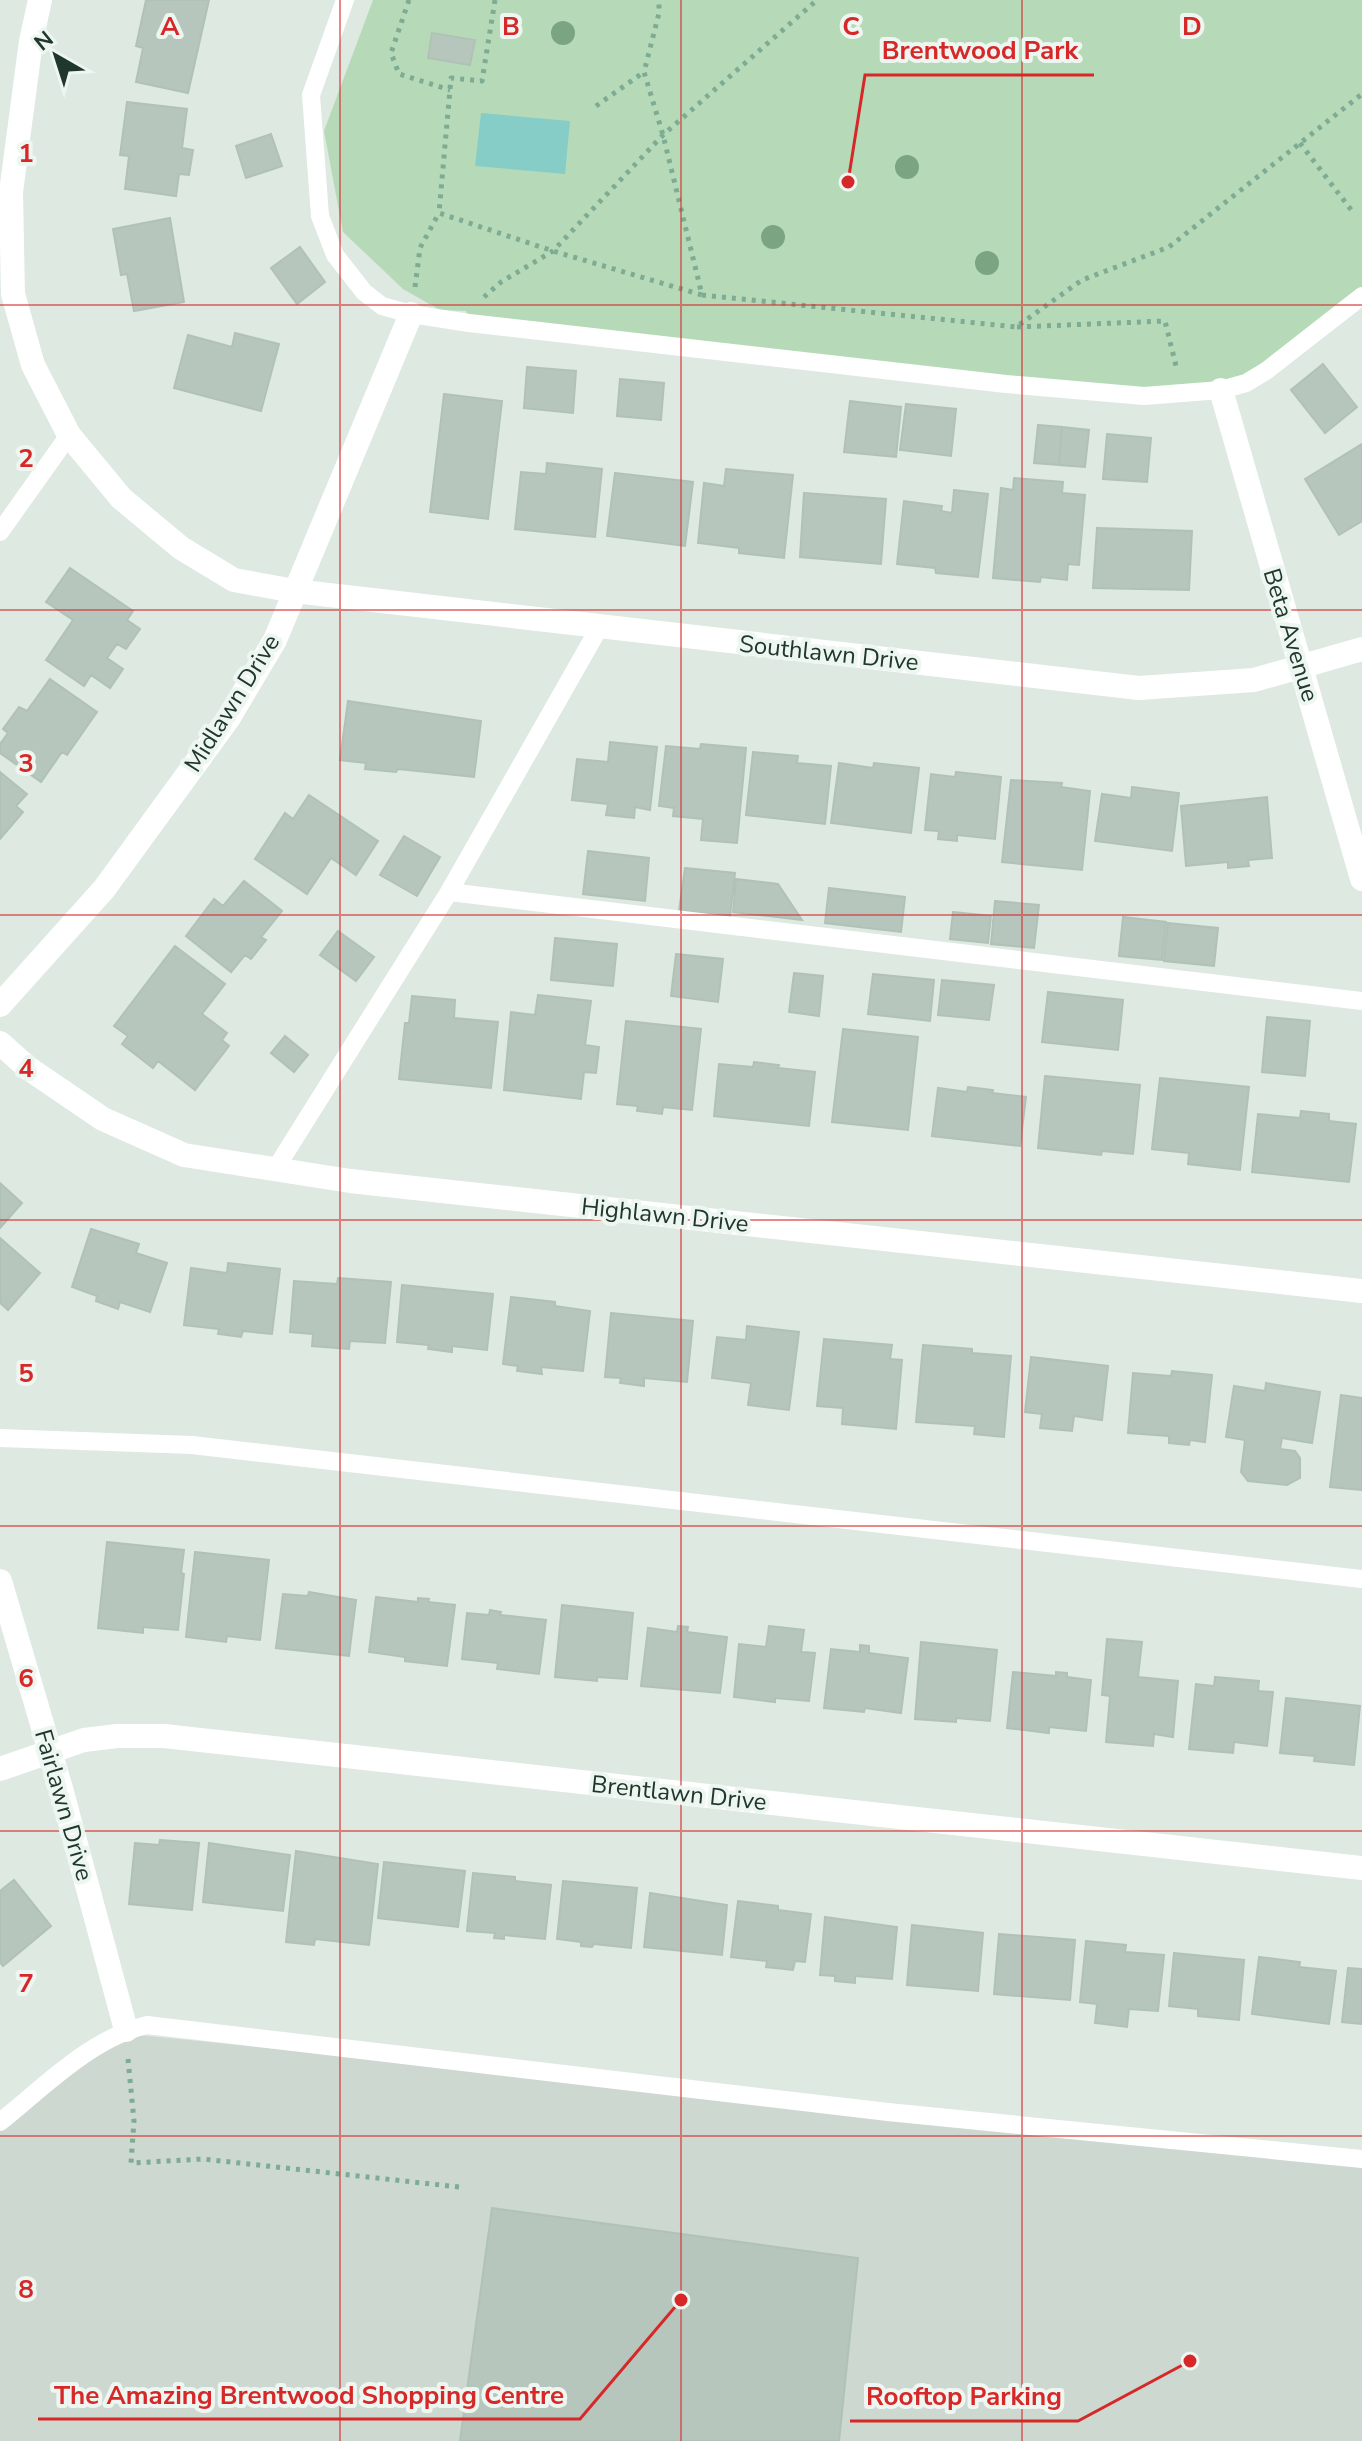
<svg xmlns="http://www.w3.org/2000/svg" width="1362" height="2441" font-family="'Nunito Sans',sans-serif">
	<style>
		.built { fill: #ccd8d0 }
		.green { fill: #b6dab8 }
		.water { fill: #86cdc8 }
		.building { fill: #b6c6bc; stroke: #b0c2b6; stroke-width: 2 }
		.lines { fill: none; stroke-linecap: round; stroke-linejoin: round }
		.path { stroke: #7eab93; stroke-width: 5; stroke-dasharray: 4 6; stroke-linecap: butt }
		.service { stroke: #fff; stroke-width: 18 }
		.minor { stroke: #fff; stroke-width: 24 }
		.tertiary { stroke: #fff; stroke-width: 24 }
		.tree { fill: #7ba483 }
		.grid { fill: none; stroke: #d62828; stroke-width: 2; stroke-opacity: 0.55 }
		.labels { text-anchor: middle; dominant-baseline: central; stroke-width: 8; stroke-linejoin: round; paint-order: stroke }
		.street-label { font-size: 24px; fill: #20372c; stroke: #edf6f0 }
		.grid-label { font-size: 26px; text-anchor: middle; font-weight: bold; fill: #d62828; stroke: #edf6f0; stroke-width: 8; stroke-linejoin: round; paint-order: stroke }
		.leader { fill: none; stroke: #d62828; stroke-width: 3 }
		.callout-dot { fill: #d62828; stroke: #edf6f0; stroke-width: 3 }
		.callout-label { font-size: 26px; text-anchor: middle; font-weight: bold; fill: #d62828; stroke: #edf6f0; stroke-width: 8; stroke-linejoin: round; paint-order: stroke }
	</style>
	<rect width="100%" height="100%" fill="#dde9e1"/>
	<path class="built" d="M138 2035 1362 2158V2441H0V2122L81 2057Z"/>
	<path class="green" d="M373 0H1362V296L1246 383 1144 396 469 323 466 311 440 310 403 289 343 232 324 131Z"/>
	<path class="water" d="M481 113 570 121 565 174 475 166Z"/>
	<path class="building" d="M146 0H209L188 93 136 82 143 48 136 46Z
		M432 33 475 40 470 65 428 58Z
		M127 102 187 109 182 148 193 150 189 175 179 174 176 196 125 189 129 156 120 155Z
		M271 134 282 166 246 178 236 146Z
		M170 218 184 302 134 311 127 274 121 275 113 229Z
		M300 247 325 282 297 304 271 268Z
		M235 333 279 344 261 411 174 388 188 335 232 347Z
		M1323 364 1357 407 1325 433 1291 390Z
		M527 367 576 371 573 413 524 408Z
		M620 379 664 383 661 420 617 416Z
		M444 394 502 401 488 519 430 512Z
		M850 401 901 407 896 457 844 452Z
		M906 404 956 409 951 456 900 450Z
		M1038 425 1062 427 1059 465 1034 463Z
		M1062 427 1089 430 1085 467 1059 465Z
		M1107 434 1151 438 1147 482 1103 479Z
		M1362 444V521L1339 535 1305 479Z
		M547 463 602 469 595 537 515 529 521 472 546 474Z
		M726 469 793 475 784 558 739 553V548L698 543 704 483 724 486Z
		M615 473 693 482 685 546 607 536Z
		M1014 478 1063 482 1062 493 1085 495 1079 565 1068 564 1067 580 1041 577 1040 582 993 578 1001 488 1013 490Z
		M954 490 988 494 978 577 936 573 935 568 897 564 904 501 942 506 941 511 952 513Z
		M804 493 886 499 881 564 800 557Z
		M1097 528 1192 531 1189 590 1093 588Z
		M70 568 133 611 127 620 140 629 126 649 117 644 107 658 123 669 110 688 91 675 84 686 46 660 73 620 46 602Z
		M50 679 97 712 67 755 62 752 41 782 0 753V744L8 733 3 729 19 707 27 711Z
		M348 701 481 721 474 777 398 769 396 772 365 769 366 763 340 760Z
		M610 742 657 747 650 810 635 807 634 818 606 815 608 804 572 800 577 759 608 762Z
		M701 744 746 748 737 843 701 840 703 819 673 816 674 808 659 806 666 746 700 749Z
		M753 752 798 756 797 763 831 766 825 824 746 815Z
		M839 763 873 768 874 763 919 768 911 833 831 823Z
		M0 772 27 794 16 806 23 812 0 839Z
		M956 772 1001 777 995 839 957 835V841L938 839 939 831 925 830 931 774 955 777Z
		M1011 780 1062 783 1061 787 1090 791 1082 870 1002 862Z
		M1132 787 1179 793 1172 851 1095 841 1102 794 1131 798Z
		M309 795 378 841 356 875 331 858 307 894 255 859 285 813 293 819Z
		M1267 797 1272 858 1248 860 1249 866 1228 868V862L1186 866 1181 806Z
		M404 836 440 857 417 896 380 875Z
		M588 851 649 858 645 901 583 894Z
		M685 868 735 873 730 916 679 911Z
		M736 879 778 884 802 920 733 912Z
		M244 881 282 911 261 937 266 940 251 959 245 955 231 972 186 936 214 899 223 906Z
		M829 888 905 897 901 932 825 923Z
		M995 901 1039 905 1034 948 991 944Z
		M953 912 991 916 988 943 950 939Z
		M1123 917 1166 922 1162 960 1119 956Z
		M1168 923 1218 928 1214 966 1164 961Z
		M338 931 374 957 356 981 320 955Z
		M555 938 617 944 613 986 551 980Z
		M175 946 225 984 202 1014 227 1033 222 1040 229 1046 195 1090 158 1061 153 1068 122 1044 128 1036 114 1026Z
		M676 954 723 959 718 1002 671 996Z
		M794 973 823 976 819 1016 789 1012Z
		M873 974 934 980 930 1021 868 1014Z
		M942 980 994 985 989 1020 938 1015Z
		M1048 992 1123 1000 1118 1050 1042 1042Z
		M538 995 591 1001 585 1045 599 1047 596 1073 584 1072 581 1099 504 1090 511 1012 535 1015Z
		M412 996 455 1000 454 1018 498 1022 491 1088 399 1079 405 1023H409Z
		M1267 1017 1310 1021 1305 1076 1262 1072Z
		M626 1021 701 1029 692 1110 663 1107 662 1114 637 1111 638 1106 617 1104Z
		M843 1029 918 1037 908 1130 832 1122Z
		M285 1036 308 1055 294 1072 271 1053Z
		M754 1062 779 1065 778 1068 815 1072 809 1126 714 1116 719 1064 753 1067Z
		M1045 1076 1140 1085 1133 1154 1102 1151 1101 1155 1038 1148Z
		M1160 1078 1249 1087 1240 1170 1188 1164 1189 1153 1152 1149Z
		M968 1087 993 1090 992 1093 1026 1097 1020 1146 932 1136 938 1088 967 1092Z
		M1301 1111 1329 1114V1121L1356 1124 1349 1182 1252 1172 1258 1114 1300 1118Z
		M0 1183 22 1203 0 1228Z
		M91 1229 139 1244 136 1253 167 1263 150 1312 120 1302 118 1309 96 1301 97 1296 72 1287Z
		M0 1238 40 1273 8 1310 0 1303Z
		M228 1263 280 1269 272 1334 243 1331 241 1337 218 1334 219 1329 184 1325 191 1268 227 1273Z
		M338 1278 391 1282 385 1343 350 1341 349 1349 312 1346 313 1334 290 1332 294 1281 337 1284Z
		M402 1285 493 1294 487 1350 452 1346V1352L428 1349 429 1345 397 1342Z
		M511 1297 555 1302V1306L590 1311 583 1371 541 1367 542 1374 517 1371 518 1366 503 1364Z
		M611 1313 693 1321 687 1382 644 1378V1386L620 1383 621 1378 605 1377Z
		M747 1326 799 1332 789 1410 748 1405 751 1383 712 1378 717 1337 746 1340Z
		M824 1339 892 1345 890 1359 902 1360 896 1429 842 1424 843 1408 817 1406Z
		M923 1345 972 1349V1353L1011 1356 1004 1437 974 1434 975 1426 916 1422Z
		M1031 1357 1108 1366 1102 1420 1074 1416 1072 1431 1040 1428 1042 1414 1025 1412Z
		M1172 1371 1212 1375 1205 1442 1190 1440 1189 1445 1169 1443V1436L1128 1433 1133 1373 1171 1376Z
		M1266 1383 1320 1392 1312 1443 1282 1438 1280 1449 1295 1451 1300 1458V1478L1287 1485 1248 1481 1241 1472 1245 1440 1226 1437 1234 1386 1265 1391Z
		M1341 1395 1362 1398V1490L1330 1487Z
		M107 1542 184 1550 181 1573 184 1574 178 1630 143 1627V1633L98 1628Z
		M195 1552 269 1560 260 1640 227 1636 226 1642 186 1637Z
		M309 1592 356 1600 349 1656 276 1648 283 1594 308 1596Z
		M376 1597 418 1602V1598L429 1599 428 1602 455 1605 447 1666 405 1661V1657L369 1652Z
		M562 1605 633 1613 627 1679 597 1677V1681L555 1677Z
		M490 1610 501 1612 500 1615 546 1620 539 1674 497 1669 498 1663 462 1659 467 1613 489 1615Z
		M678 1626 688 1627 687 1632 727 1637 720 1693 641 1686 648 1628 677 1632Z
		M769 1626 804 1630 801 1652 815 1653 809 1701 775 1698V1702L734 1697 739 1644 766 1647Z
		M1107 1639 1142 1642 1138 1677 1178 1681 1173 1737 1154 1734 1153 1746 1106 1742 1110 1696 1102 1695Z
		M921 1642 997 1650 990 1721 956 1718V1722L915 1719Z
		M860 1645 869 1646V1653L908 1658 901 1713 865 1708 864 1712 824 1708 831 1649 860 1652Z
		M1013 1672 1056 1676V1672L1067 1673V1677L1091 1680 1086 1731 1049 1727V1733L1007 1728Z
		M1215 1677 1259 1681 1258 1691 1273 1692 1267 1746 1234 1742 1233 1753 1189 1749 1196 1684 1214 1686Z
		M1286 1698 1360 1706 1354 1765 1314 1761 1315 1756 1280 1753Z
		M160 1840 199 1843 192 1910 129 1904 135 1843 159 1845Z
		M209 1843 290 1855 283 1911 203 1902Z
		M296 1851 378 1864 369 1945 315 1939 314 1945 286 1942Z
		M384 1862 465 1871 458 1927 378 1918Z
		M473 1873 515 1877V1881L551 1885 545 1939 504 1935V1939L494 1938 495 1933 467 1931Z
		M14 1880 51 1926 3 1966 0 1962V1891Z
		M563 1881 637 1888 631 1948 594 1944 592 1947 581 1946V1942L557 1939Z
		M650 1893 727 1905 722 1955 644 1947Z
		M738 1901 778 1906V1910L811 1914 805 1962 795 1961 793 1970 766 1967 767 1961 731 1957Z
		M825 1917 897 1927 892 1979 855 1976V1983L835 1981V1976L820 1975Z
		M912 1925 983 1933 978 1991 907 1985Z
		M999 1934 1075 1940 1070 2000 994 1994Z
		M1086 1941 1126 1945 1125 1952 1164 1955 1158 2011 1129 2009 1127 2027 1095 2023 1097 2004 1080 2002Z
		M1174 1953 1244 1960 1239 2020 1198 2016V2009L1169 2006Z
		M1259 1957 1300 1962 1299 1967 1336 1971 1329 2024 1252 2014Z
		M1348 1968 1362 1969V2024L1342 2022Z
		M492 2208 858 2258 839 2441H460Z"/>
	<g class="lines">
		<path class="path" d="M409 0 391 53 399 74 450 90
			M495 0 482 81 451 78 439 213 553 251 702 295 663 135 644 72 659 13V0
			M596 106 644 72
			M1300 143 1352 211
			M415 287 420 248 439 213
			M702 295 1016 327 1082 280 1169 247 1362 94
			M484 297 501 282 553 251 663 135 817 0
			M1017 327 1165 321 1176 366
			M128 2059 134 2121 131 2163 203 2159 459 2187"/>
		<path class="service" d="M345 0 311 95 320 216 335 255 364 292 382 306 411 314 469 323 1006 384 1144 396 1221 390 1246 383 1266 371 1362 296
			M0 532 69 435
			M449 892 1362 1001
			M276 1168 449 892 599 628
			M0 1438 192 1445 1362 1579
			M0 2122C44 2087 91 2038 147 2025L888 2112 1362 2159"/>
		<path class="minor" d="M40 0 31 41 11 192 13 294 33 365 69 435 121 498 181 548 234 580 294 591 1139 688 1254 680 1362 649
			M1221 390 1362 879
			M0 1005 104 889 228 719 275 640 411 314
			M0 1043 28 1068 103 1119 184 1155 350 1181 1362 1291
			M0 1581 62 1792 126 2030"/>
		<path class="tertiary" d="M0 1769 84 1740 117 1736H164L1362 1868"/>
	</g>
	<g class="tree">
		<circle cx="563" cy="33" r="12"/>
		<circle cx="907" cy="167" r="12"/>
		<circle cx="773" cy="237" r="12"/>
		<circle cx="987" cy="263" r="12"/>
	</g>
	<path class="grid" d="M340 0V2441M681 0V2441M1022 0V2441M0 305H1362M0 610H1362M0 915H1362M0 1220H1362M0 1526H1362M0 1831H1362M0 2136H1362"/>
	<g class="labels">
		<g class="street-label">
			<text transform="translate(1291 635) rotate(73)">Beta Avenue</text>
			<text transform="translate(829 653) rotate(6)">Southlawn Drive</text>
			<text transform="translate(232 703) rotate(-58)">Midlawn Drive</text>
			<text transform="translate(665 1215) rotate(6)">Highlawn Drive</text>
			<text transform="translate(679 1793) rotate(6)">Brentlawn Drive</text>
			<text transform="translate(64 1805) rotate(74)">Fairlawn Drive</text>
		</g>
	</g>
	<g class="grid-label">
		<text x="170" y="35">A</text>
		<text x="511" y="35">B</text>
		<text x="851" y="35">C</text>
		<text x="1192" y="35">D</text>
		<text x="26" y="162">1</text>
		<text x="26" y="467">2</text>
		<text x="26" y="772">3</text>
		<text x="26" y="1077">4</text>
		<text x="26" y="1382">5</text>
		<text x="26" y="1687">6</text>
		<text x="26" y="1992">7</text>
		<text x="26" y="2298">8</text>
	</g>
	<path class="leader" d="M848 182L865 75H1094M681 2300L580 2419H38M1190 2361L1078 2421H850"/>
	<g class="callout-dot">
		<circle cx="848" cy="182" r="8"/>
		<circle cx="681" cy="2300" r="8"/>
		<circle cx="1190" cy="2361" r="8"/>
	</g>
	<g class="callout-label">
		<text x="980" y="59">Brentwood Park</text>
		<text x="309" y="2404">The Amazing Brentwood Shopping Centre</text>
		<text x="964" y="2405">Rooftop Parking</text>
	</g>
	<g transform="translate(56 56) rotate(321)" stroke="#edf6f0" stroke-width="6" paint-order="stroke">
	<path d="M0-6L14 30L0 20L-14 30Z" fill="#20372c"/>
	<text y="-12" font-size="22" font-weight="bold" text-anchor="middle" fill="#20372c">N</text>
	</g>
</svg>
